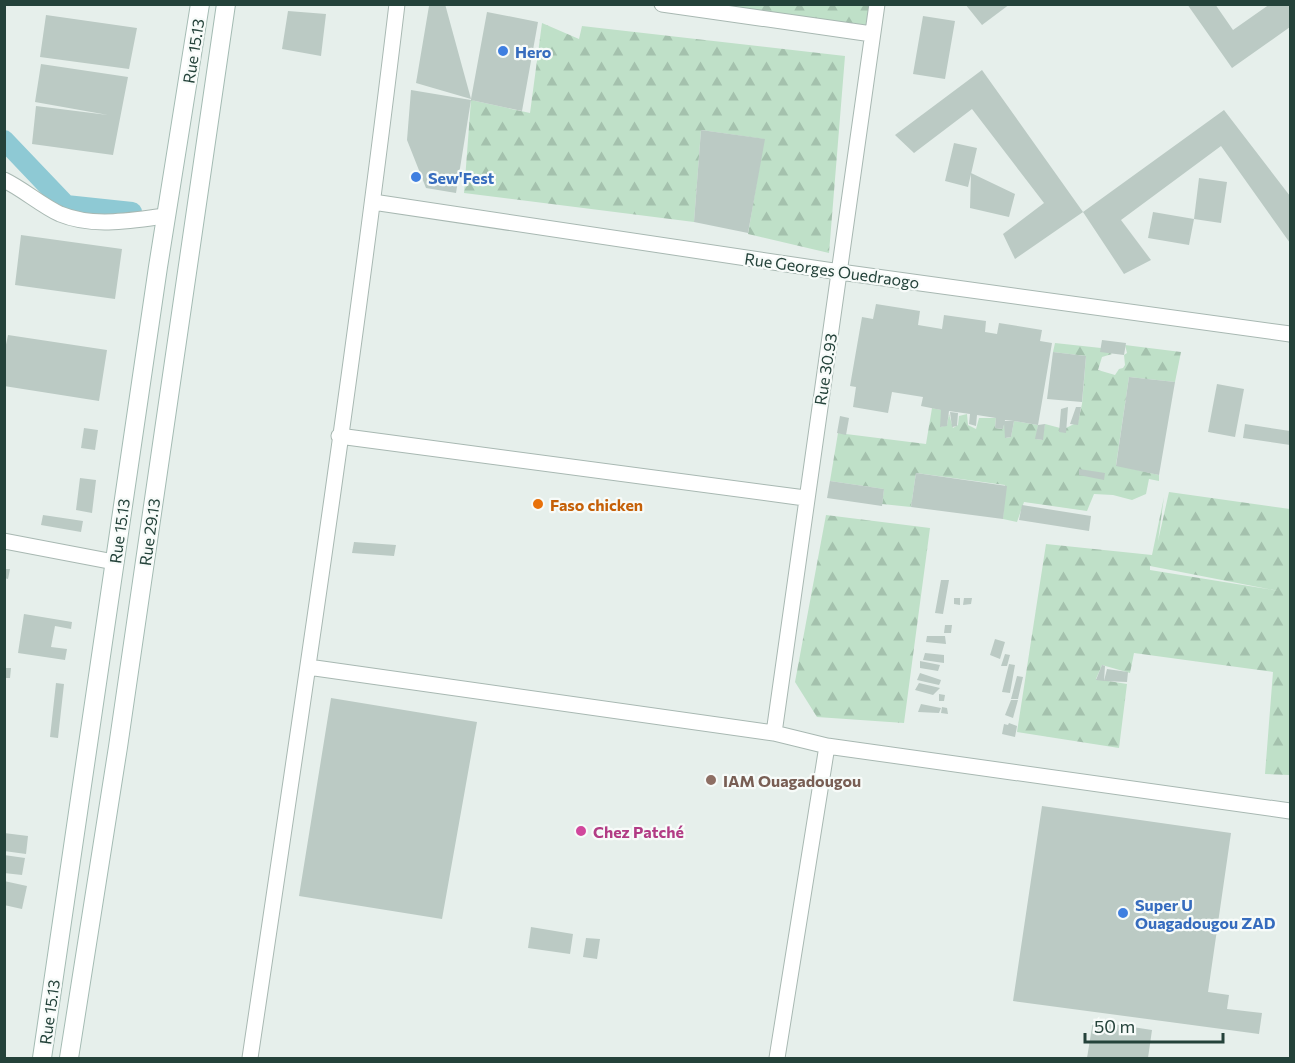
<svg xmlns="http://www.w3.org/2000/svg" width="1295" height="1063" font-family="Commissioner,sans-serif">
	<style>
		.forest { fill: url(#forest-firs); fill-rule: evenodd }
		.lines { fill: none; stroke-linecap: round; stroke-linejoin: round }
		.canal { stroke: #8ec9d4; stroke-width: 20 }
		.building { fill: #bbcac4 }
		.street-casing { stroke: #a8b8b2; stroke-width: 17 }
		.secondary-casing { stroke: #a4bbb3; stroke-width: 20 }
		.street { stroke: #fff; stroke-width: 15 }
		.secondary { stroke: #fff; stroke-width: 18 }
		.shop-dot { fill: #3f7fe0; stroke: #f7fbf9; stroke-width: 2 }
		.food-dot { fill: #e8710a; stroke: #f7fbf9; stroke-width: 2 }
		.education-dot { fill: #8d6e63; stroke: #f7fbf9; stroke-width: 2 }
		.hotel-dot { fill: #d1479c; stroke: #f7fbf9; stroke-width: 2 }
		.labels { text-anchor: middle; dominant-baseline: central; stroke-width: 4.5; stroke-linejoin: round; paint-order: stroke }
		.street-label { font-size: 16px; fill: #24423a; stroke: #f7fbf9 }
		.shop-label { font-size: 16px; font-weight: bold; fill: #366cbe; stroke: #f7fbf9; text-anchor: start }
		.food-label { font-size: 16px; font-weight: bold; fill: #c56008; stroke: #f7fbf9; text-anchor: start }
		.education-label { font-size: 16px; font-weight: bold; fill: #785e54; stroke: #f7fbf9; text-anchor: start }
		.hotel-label { font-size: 16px; font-weight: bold; fill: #b23c85; stroke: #f7fbf9; text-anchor: start }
	</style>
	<defs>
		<pattern id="forest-firs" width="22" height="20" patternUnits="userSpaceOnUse" patternTransform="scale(1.5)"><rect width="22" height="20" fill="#bfe0c8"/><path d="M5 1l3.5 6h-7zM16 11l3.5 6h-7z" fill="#a4c1ad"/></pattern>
	</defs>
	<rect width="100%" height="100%" fill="#e6efeb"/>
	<path class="forest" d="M667 5H871L866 33Z
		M542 23 579 39 582 26 845 56 829 253 748 234 764 139 701 130 694 222 464 193 471 100 530 113Z
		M1055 343 1101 348 1112 354 1102 357 1098 370 1115 375 1119 369 1123 368 1125 365 1124 355 1127 353 1125 345 1181 352 1175 382 1129 377 1116 465 1159 475V481L1149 479 1146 494 1132 500 1113 495 1094 494 1087 511 1024 502 1017 522 1003 519 1005 485 916 473 911 507 882 504 884 489 830 481 838 433 926 444 932 408 941 410V427L947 425 949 414 953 428 958 425 959 416 967 414 968 425 976 429 979 418H996L995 428 1003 429 1005 420 1006 438 1011 437 1014 421 1038 425 1036 439 1042 440 1045 424 1064 429 1078 422 1082 404 1086 356 1053 352Z
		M1169 492 1290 509V775L1265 774 1273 672 1134 653 1130 673 1102 665 1096 679 1127 684 1119 748 1017 732 1046 544 1152 555 1164 497 1158 541ZM1150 566 1279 591 1150 570Z
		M826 515 930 528 904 723 817 717 795 682Z"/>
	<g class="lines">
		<path class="canal" d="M4 140 66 205 132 212"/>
	</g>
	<path class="building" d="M431 4H445L471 99 487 12 538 22 522 111 471 100 456 193 426 188 407 140 411 90 471 100V99L416 83 429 6Z
		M965 4H1010L982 25Z
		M1187 4H1215L1233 30 1270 4H1290V27L1232 68Z
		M288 11 326 14 321 56 282 49Z
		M46 15 137 28 129 69 40 57Z
		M923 16 955 21 945 79 913 74Z
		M41 64 128 77 113 155 32 144 36 106 108 115 35 102Z
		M982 70 1083 212 1015 259 1003 234 1044 203 972 109 914 153 895 135Z
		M1224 110 1290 196V243L1221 146 1121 220 1151 260 1124 274 1083 212Z
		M701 130 765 139 748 233 694 222Z
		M954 143 977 148 968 187 945 181Z
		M971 173 1015 194 1009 217 970 208Z
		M1199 178 1227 182 1221 223 1194 219Z
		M1153 212 1194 219 1189 245 1148 238Z
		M21 235 122 249 115 299 15 285Z
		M876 304 920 311 918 325 942 329 944 315 986 321 985 332 997 334 999 323 1042 330 1040 341 1052 343 1038 425 1045 424 1043 440 1035 439 1038 425 1014 421 1011 437 1005 438 1004 421H1014L1005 420 1003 429 995 428 996 418 977 415 976 426 969 424 970 414 949 411 947 426 940 427 941 410 921 406 923 397 892 392 888 413 853 407 856 387 850 386 862 317 873 319Z
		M8 335 107 350 99 401 4 386V354Z
		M1102 340 1126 343 1124 355 1100 352Z
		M1053 352 1086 356 1082 402 1047 399Z
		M1129 377 1175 382 1159 475 1116 466Z
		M1217 384 1244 389 1235 437 1208 432Z
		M1068 407 1066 433 1059 432 1061 409Z
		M1076 407H1081L1078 425 1070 424Z
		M950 412 958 413 957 426 952 427Z
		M840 416 849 418 846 435 837 433Z
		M1245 424 1290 431V445L1243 438Z
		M84 428 98 430 95 450 81 448Z
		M1079 469 1105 473 1104 480 1079 475Z
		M916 473 1007 486 1003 519 911 507Z
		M80 478 96 480 92 513 76 510Z
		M830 481 884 489 882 506 827 498Z
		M1022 505 1091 516 1089 531 1019 520Z
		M43 515 83 521 81 532 41 525Z
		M354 542 396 545 394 556 352 553Z
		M4 569H10L8 579 4 578Z
		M941 580H949L943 614 935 613Z
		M954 598H960V605L954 604Z
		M964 598H972L971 604 963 605Z
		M24 614 72 622 71 629 55 626 51 647 67 649 65 660 18 653Z
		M945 625H952L951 633H944Z
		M927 636H945L946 644 926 642Z
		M995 639 1005 642 1000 659 990 655Z
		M925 653 944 655V663L923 660Z
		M1005 654 1010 655 1007 666H1001Z
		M920 661 940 665 938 671 920 668Z
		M1009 664 1015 665 1010 693 1002 692Z
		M1102 665 1105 666 1104 681 1096 680Z
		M4 668H11L10 678H4Z
		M1107 669 1128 672 1127 682 1104 681Z
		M920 673 941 680 940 683 939 685 917 680Z
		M1017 676 1023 677 1018 699H1011Z
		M56 683 64 684 58 738 50 737Z
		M919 683 940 688 933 695 915 690Z
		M939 694 945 695 944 701H939Z
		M331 698 477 722 442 919 299 896Z
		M1011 700H1018L1013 718 1005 715Z
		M921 704 941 708 939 713 918 712Z
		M942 707 947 708 948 714 941 713Z
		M1009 723 1017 726 1015 737 1002 734 1004 724 1008 725Z
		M1042 806 1231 833 1208 992 1229 995 1227 1009 1262 1013 1259 1034 1013 1001Z
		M4 833 28 836 26 854 4 851Z
		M4 855 25 858 22 875 4 873Z
		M4 881 27 886 22 909 4 905Z
		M531 927 573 934 570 954 528 948Z
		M586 938 600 939 597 959 583 957Z
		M1093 1021 1152 1030 1148 1058H1087Z"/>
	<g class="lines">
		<g class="street-casing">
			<path id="street" d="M662 4 872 34
				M4 180C23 189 42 206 60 214 94 228 131 220 166 216
				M373 202 840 272 1290 334
				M339 436 805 498
				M4 541 114 562
				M308 667 774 733 827 746 1290 811
				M774 733 877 4
				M250 1058C302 708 355 357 397 4
				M777 1058 827 746"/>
		</g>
		<g class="secondary-casing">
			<path id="secondary" d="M42 1058 158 267 200 4
				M69 1058 118 747 226 4"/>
		</g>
		<use href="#street" class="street"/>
		<use href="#secondary" class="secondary"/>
	</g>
	<g class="shop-dot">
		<circle cx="503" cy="51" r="6"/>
		<circle cx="416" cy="177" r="6"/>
		<circle cx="1123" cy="913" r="6"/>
	</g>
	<circle class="food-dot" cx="538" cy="504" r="6"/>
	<circle class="education-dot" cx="711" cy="780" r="6"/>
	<circle class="hotel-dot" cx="581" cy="831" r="6"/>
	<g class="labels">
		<g class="street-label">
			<text transform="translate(193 51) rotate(-81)">Rue 15.13</text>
			<text transform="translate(832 270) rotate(8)">Rue Georges Ouedraogo</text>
			<text transform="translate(825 369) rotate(-81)">Rue 30.93</text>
			<text transform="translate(119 531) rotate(-82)">Rue 15.13</text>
			<text transform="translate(149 532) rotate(-82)">Rue 29.13</text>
			<text transform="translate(49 1012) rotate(-82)">Rue 15.13</text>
		</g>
		<g class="shop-label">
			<text x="515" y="51">Hero</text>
			<text x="428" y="177">Sew'Fest</text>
			<text x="1135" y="904">Super U<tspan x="1135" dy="18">Ouagadougou ZAD</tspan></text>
		</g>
		<g class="food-label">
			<text x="550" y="504">Faso chicken</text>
		</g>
		<g class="education-label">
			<text x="723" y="780">IAM Ouagadougou</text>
		</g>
		<g class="hotel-label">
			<text x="593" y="831">Chez Patché</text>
		</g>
	</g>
	<rect width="1295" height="1063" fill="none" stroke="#24423a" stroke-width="12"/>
	<path d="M1085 1033v9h138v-9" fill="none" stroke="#24423a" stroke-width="3"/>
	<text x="1094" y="1033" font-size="18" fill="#24423a" stroke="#f7fbf9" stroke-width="4.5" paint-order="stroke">50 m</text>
</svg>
